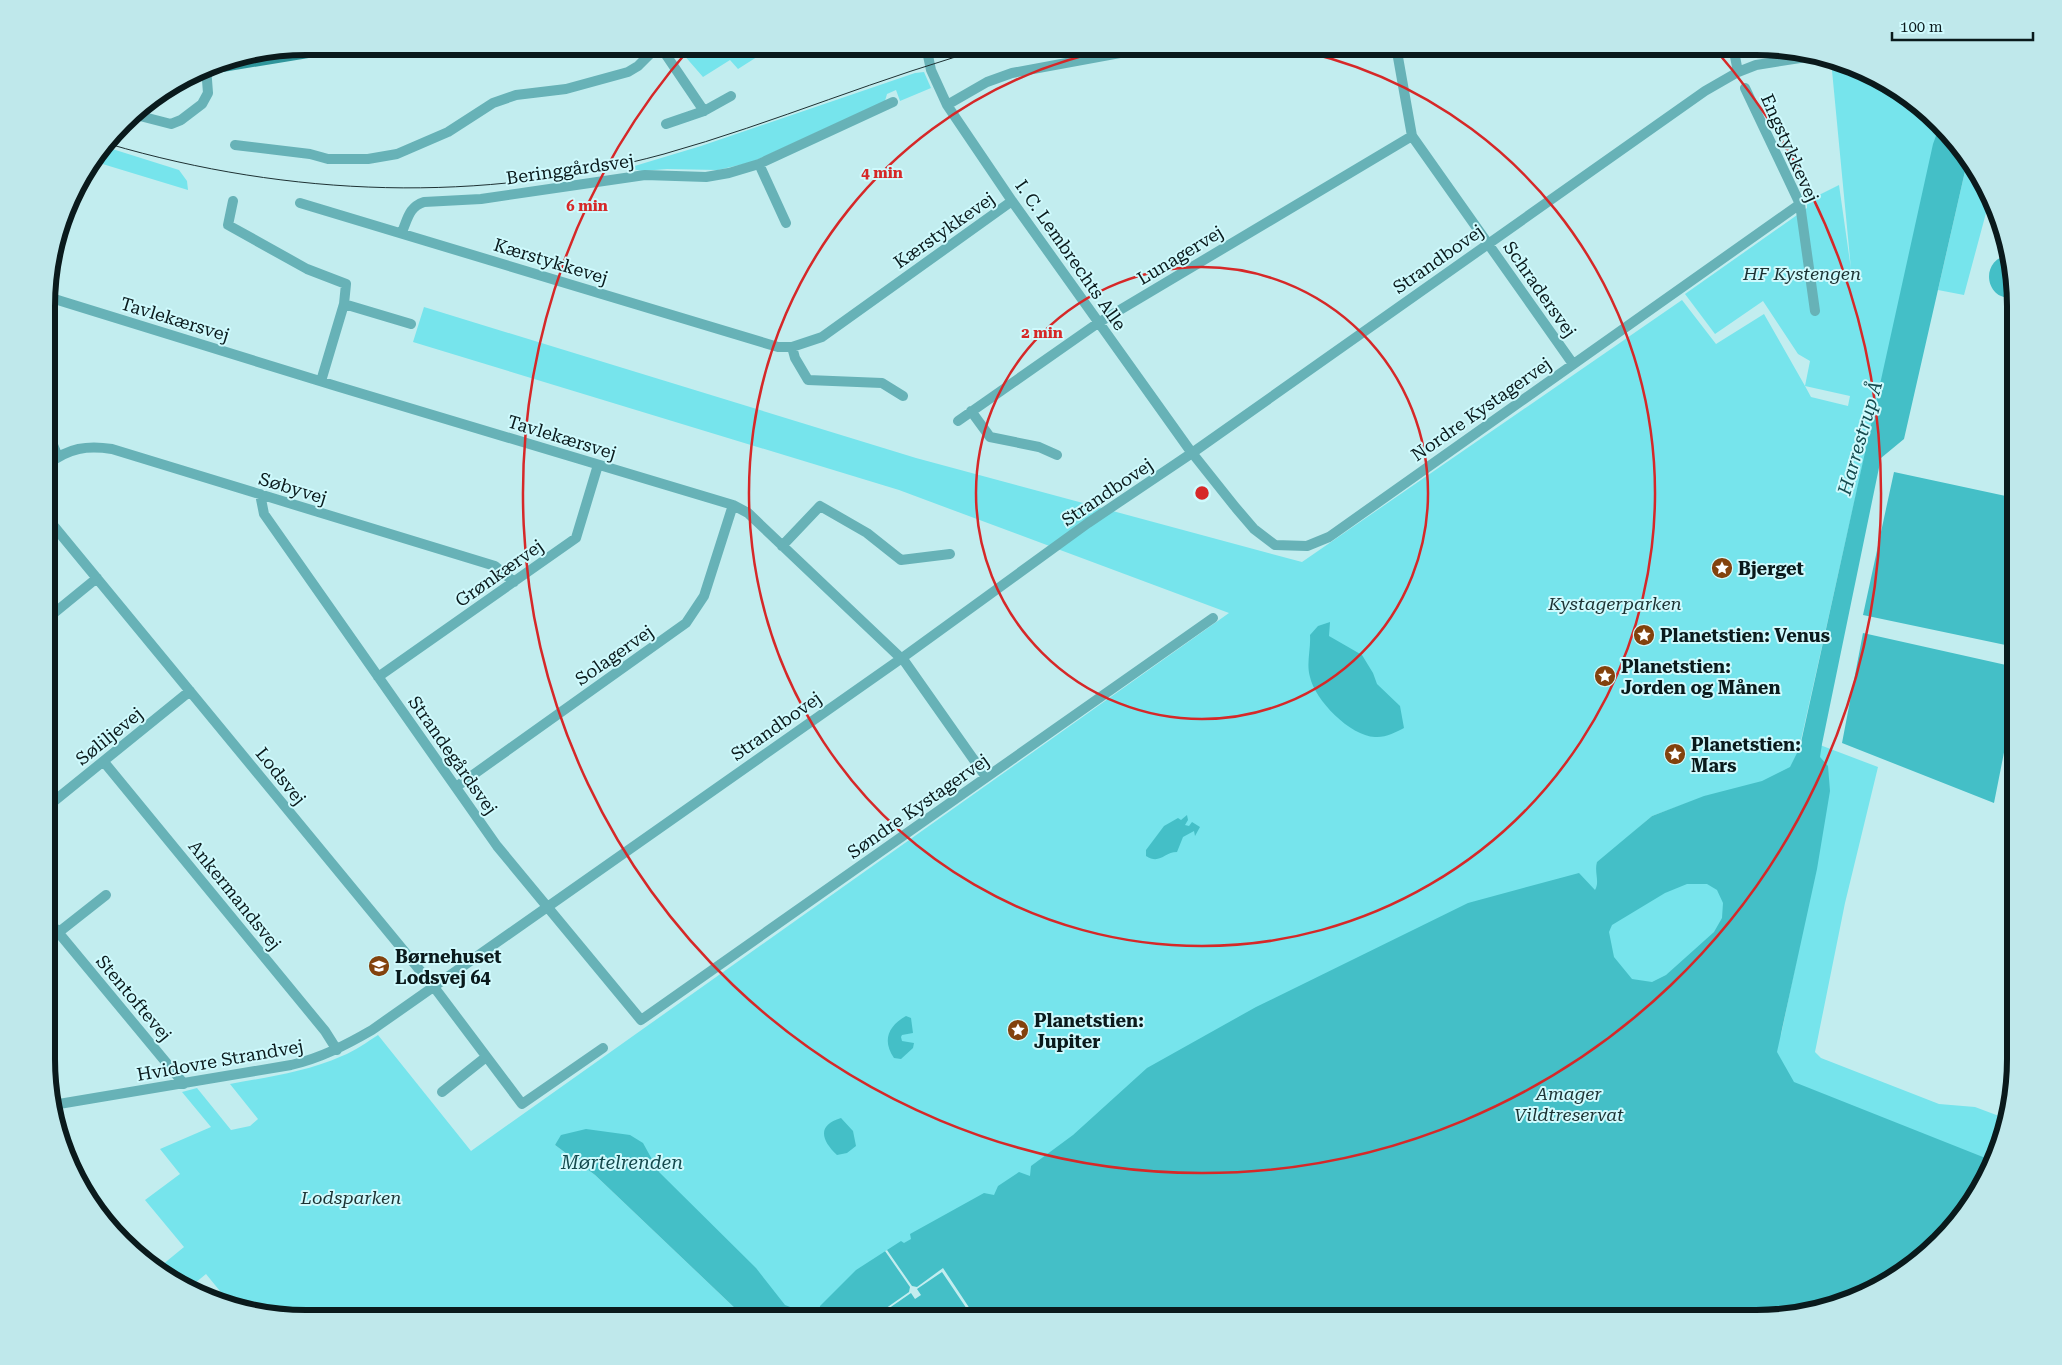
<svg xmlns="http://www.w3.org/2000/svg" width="2062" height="1365" font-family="'Roboto Serif',serif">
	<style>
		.green { fill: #76e4ec; fill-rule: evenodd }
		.water { fill: #44bfc7; fill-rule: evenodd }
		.pier { fill: #c2edef }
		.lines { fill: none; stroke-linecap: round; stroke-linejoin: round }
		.street { stroke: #67b2b7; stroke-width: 10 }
		.secondary { stroke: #2f959b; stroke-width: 14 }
		.tram { stroke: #1e3133; stroke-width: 1 }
		.ring { fill: none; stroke: #d62828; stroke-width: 2.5 }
		.labels { text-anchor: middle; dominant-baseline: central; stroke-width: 4; stroke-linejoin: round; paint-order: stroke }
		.street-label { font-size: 18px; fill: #0a1a1c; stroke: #cffafd }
		.park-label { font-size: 18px; font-style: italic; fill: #1c3233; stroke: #cffafd }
		.poi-label { font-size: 18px; font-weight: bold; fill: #0a1a1c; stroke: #cffafd; text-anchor: start }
		.water-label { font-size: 19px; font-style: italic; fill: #154a4e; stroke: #cffafd }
		.rim { fill: none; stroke: #0a1a1c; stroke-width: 6 }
		.centre { fill: #d62828; stroke: #cffafd; stroke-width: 2.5 }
		.ring-label { font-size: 15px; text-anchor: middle; font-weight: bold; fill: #d62828; stroke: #cffafd; stroke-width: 4; stroke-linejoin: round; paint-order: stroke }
	</style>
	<rect width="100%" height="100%" fill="#c2edef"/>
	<path class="green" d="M676 46H779L766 55H760L738 69 730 60 703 77Z
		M1831 60H1839L1901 90 1939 124 1799 749 1781 1035 1816 866 1820 745 1878 767 1845 903 1815 1052 1821 1058 1939 1104 1975 1107 2007 1119C1994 1185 1945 1251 1886 1284 1867 1294 1845 1302 1825 1309 1809 1315 1790 1315 1773 1318L819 1316 822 1319H754L564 1136 555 1145 595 1175 739 1312 750 1319H306L233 1307 206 1274 189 1288 156 1270 184 1247 145 1200 180 1174 160 1149 211 1127 182 1092 197 1088 231 1130 250 1126 258 1119 230 1084C268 1077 306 1072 342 1056 355 1051 367 1042 378 1035L471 1151 1229 613 899 490 413 342 424 307 916 458 1302 562 1682 300 1716 344 1764 314 1805 386 1810 361 1798 354 1763 301 1715 334 1685 294 1807 208V201L1839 185 1851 269ZM1805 386 1850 396 1848 406 1811 397ZM1709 795 1630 835 1652 816Z
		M924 72 931 88 900 101 896 90 887 94 885 101 752 162 718 170 667 169 642 171 628 168 701 146 915 73Z
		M106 147 179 170 187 181 188 190 96 162Z
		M1968 158 1981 176 1990 198 1964 295 1938 290Z"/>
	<path class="water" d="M1940 125 1951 135 1968 158 1904 439 1881 458 1822 744 1820 757 1828 766 1830 791 1817 869 1777 1052 1794 1082 1993 1161 1972 1204 1927 1254 1886 1284 1824 1310 1773 1318 822 1319 819 1316 820 1306 856 1270 901 1241 904 1243 911 1239 910 1234 984 1193 994 1195 998 1186 1019 1172 1030 1176 1031 1166 1073 1135 1147 1068 1256 1007 1468 903 1579 873 1595 890C1600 882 1594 872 1597 862L1652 816 1704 796 1762 781 1790 767 1800 747 1933 144ZM1687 884H1707L1717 890 1723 903 1722 918 1714 932 1666 975 1652 982 1632 979 1614 957 1609 932 1612 925 1665 893Z
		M2010 255 2015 297C1985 304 1978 258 2010 255Z
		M1894 472 2015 498V647L1863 615Z
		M1330 622 1329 636 1362 655 1373 673 1377 684 1400 706 1404 728C1396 732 1385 738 1375 737 1350 736 1315 700 1310 677 1306 664 1311 649 1310 635L1318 626Z
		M1863 633 2015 667V697L1994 803 1842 743Z
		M1187 815 1188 820 1185 825 1189 826 1192 822 1200 827 1195 836 1194 831 1183 837 1177 852C1164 852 1160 865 1146 856V850L1164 826 1178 818 1181 820Z
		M906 1016 911 1018 913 1033 902 1035 901 1037 902 1041 914 1043 913 1048 901 1059 894 1058C882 1041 888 1026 906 1016Z
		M841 1118 853 1131 856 1146 847 1153 837 1155C821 1140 817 1125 841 1118Z
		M586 1129 630 1135 643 1143 659 1172 756 1268 785 1305 798 1310 808 1319H750L739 1312 595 1175 555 1145 561 1135Z"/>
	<path class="pier" d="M887 1250 912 1286 917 1287 943 1268 976 1318H973L942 1272 917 1289 921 1295 915 1299 911 1293 885 1311 890 1319H887L882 1311 909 1292 910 1287 885 1251Z"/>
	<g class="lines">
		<path class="street" d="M660 46 704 111
			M926 46 931 70 947 105 1012 201 1189 449 1236 508 1254 529 1275 545 1307 546 1329 537 1800 204
			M1396 46 1412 136 1573 364
			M1733 46 1738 72
			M1745 88 1800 204 1815 311
			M947 105 987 82 1012 73 1158 46
			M140 116 171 124 181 120 202 104 208 93 206 67
			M666 124 704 111 731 96
			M235 145 310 154 328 159H368L397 154 448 132 493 103 516 95 566 89 628 72 638 66 658 46
			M759 164 786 223
			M233 201 228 225 307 269 346 284 344 304
			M300 203 778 347H792L822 337 1012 201
			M402 232C408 218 409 207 424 202L481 199 645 175 706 177 729 173 759 164 893 102
			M48 297 336 386 733 505 748 513 905 662 986 777
			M792 347 795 358 808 380 882 383 903 396
			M321 381 344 304 411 324
			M971 411 990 437 1039 447 1057 455
			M958 421 1098 323 1412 136
			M48 433 58 457
			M48 464C69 448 87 445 112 449L495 566 514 582
			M260 494 264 514 497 846 641 1020 1213 618
			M48 519 437 991 522 1104 603 1048
			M782 546 820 506 867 533 901 560 950 554
			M48 618 97 578
			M378 677 576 538 598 465
			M104 762 325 1031 337 1050
			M456 787 686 623 704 596 733 505
			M48 806 190 691
			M48 920 184 1084
			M59 932 106 895
			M442 1092 486 1057
			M53 1105 291 1065C321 1058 346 1045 372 1030L902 658 1088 523 1192 453 1705 91 1738 72 1756 65 1813 56
			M97 1210 119 1237"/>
		<path class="secondary" d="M204 68 338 46"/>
		<path class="tram" d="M109 144C290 197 481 204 664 154 775 123 882 76 994 46"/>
	</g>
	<g class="ring">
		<circle cx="1202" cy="493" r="226"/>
		<path d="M1281 47A453 453 0 1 1 1123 47"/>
		<path d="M1714 48A679 679 0 1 1 690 48"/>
	</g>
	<defs>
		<g id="sight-disc" transform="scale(1.125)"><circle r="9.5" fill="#83420d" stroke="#cffafd"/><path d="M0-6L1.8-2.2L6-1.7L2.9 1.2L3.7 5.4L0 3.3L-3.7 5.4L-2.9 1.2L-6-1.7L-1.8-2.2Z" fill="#fff"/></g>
		<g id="school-disc" transform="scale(1.125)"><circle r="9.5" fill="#83420d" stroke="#cffafd"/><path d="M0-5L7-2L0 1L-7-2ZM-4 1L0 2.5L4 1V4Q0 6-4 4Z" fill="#fff"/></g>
	</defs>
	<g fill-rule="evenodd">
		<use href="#sight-disc" x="1722" y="568"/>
		<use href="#sight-disc" x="1644" y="635"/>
		<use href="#sight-disc" x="1605" y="676"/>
		<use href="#sight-disc" x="1675" y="754"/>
		<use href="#school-disc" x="379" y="966"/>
		<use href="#sight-disc" x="1018" y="1030"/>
	</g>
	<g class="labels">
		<g class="street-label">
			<text transform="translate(1790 148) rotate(66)">Engstykkevej</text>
			<text transform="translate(570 169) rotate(-8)">Beringgårdsvej</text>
			<text transform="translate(944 230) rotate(-35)">Kærstykkevej</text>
			<text transform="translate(1071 255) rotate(55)">I. C. Lembrechts Alle</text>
			<text transform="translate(1180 255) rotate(-31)">Lunagervej</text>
			<text transform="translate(1438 259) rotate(-35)">Strandbovej</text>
			<text transform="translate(551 261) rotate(17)">Kærstykkevej</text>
			<text transform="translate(1540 289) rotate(55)">Schradersvej</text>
			<text transform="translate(175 319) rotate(17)">Tavlekærsvej</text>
			<text transform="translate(1481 409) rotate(-35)">Nordre Kystagervej</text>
			<text transform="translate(562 437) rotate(17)">Tavlekærsvej</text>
			<text transform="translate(293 488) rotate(17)">Søbyvej</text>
			<text transform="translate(1107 492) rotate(-34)">Strandbovej</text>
			<text transform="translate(499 573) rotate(-35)">Grønkærvej</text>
			<text transform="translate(614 655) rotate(-35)">Solagervej</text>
			<text transform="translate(776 726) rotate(-35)">Strandbovej</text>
			<text transform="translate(109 736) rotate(-39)">Søliljevej</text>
			<text transform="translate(453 755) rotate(55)">Strandegårdsvej</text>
			<text transform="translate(281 776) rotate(51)">Lodsvej</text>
			<text transform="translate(918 806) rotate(-35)">Søndre Kystagervej</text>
			<text transform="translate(235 895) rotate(51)">Ankermandsvej</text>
			<text transform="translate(134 998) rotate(50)">Stentoftevej</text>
			<text transform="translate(220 1060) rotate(-10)">Hvidovre Strandvej</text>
		</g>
		<g class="park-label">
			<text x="1802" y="273">HF Kystengen</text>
			<text x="1615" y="603">Kystagerparken</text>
			<text x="1569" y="1093">Amager<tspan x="1569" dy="21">Vildtreservat</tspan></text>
			<text x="351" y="1197">Lodsparken</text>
		</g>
		<g class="poi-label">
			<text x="1738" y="568">Bjerget</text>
			<text x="1660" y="635">Planetstien: Venus</text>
			<text x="1621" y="666">Planetstien:<tspan x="1621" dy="21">Jorden og Månen</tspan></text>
			<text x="1691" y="744">Planetstien:<tspan x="1691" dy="21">Mars</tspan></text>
			<text x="395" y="956">Børnehuset<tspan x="395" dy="21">Lodsvej 64</tspan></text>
			<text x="1034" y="1020">Planetstien:<tspan x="1034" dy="21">Jupiter</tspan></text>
		</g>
		<g class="water-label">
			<text transform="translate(1860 438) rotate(-74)">Harrestrup Å</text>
			<text x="622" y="1162">Mørtelrenden</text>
		</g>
	</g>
	<path d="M0 0H2062V1365H0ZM306 55H1756A251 251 0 0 1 2007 306V1059A251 251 0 0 1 1756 1310H306A251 251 0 0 1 55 1059V306A251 251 0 0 1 306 55Z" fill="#bfe8eb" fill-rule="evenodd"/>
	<path class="rim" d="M306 55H1756A251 251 0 0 1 2007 306V1059A251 251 0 0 1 1756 1310H306A251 251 0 0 1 55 1059V306A251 251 0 0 1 306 55Z"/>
	<circle cx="1202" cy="493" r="8" class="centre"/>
	<g class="ring-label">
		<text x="882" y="178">4 min</text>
		<text x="587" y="211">6 min</text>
		<text x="1042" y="338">2 min</text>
	</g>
	<path d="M1892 32v8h141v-8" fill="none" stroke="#0a1a1c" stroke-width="2.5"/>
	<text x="1900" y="32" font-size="15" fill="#0a1a1c" stroke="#cffafd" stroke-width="4" paint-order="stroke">100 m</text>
</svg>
